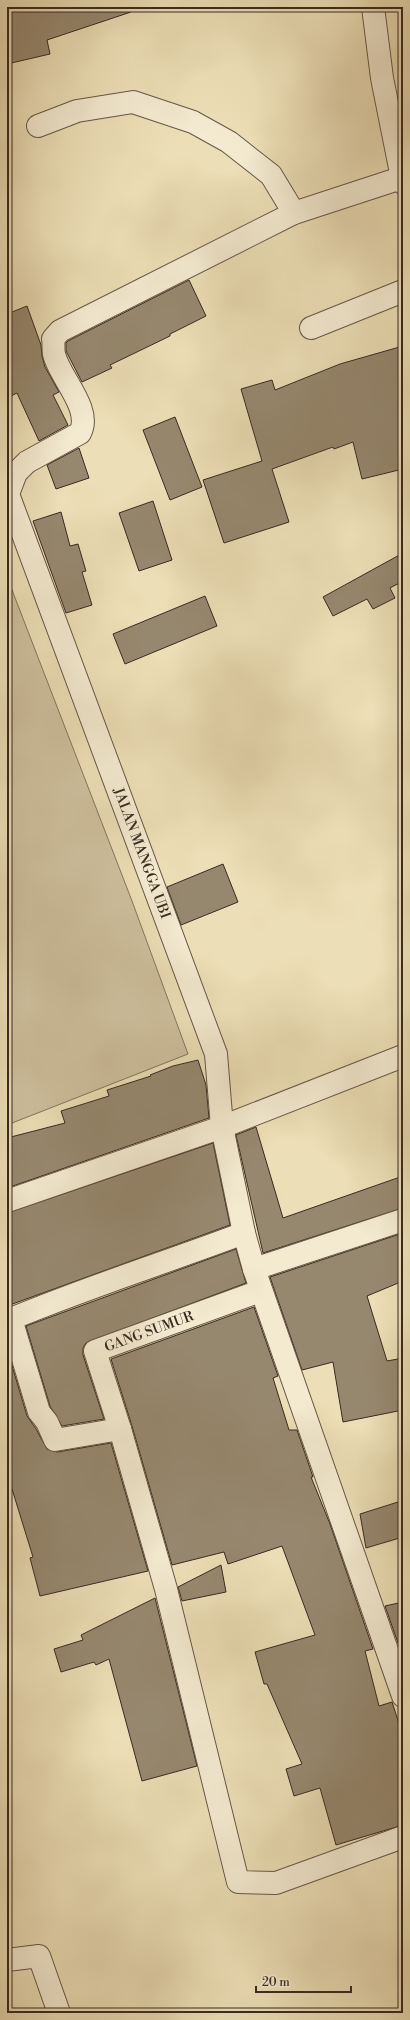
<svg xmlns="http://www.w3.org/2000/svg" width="410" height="2020" font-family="'Libre Bodoni',serif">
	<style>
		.green { fill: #cebf9d; stroke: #847460 }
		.building { fill: #96886f; stroke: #392a22 }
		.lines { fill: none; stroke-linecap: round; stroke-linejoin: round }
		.street-casing { stroke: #665747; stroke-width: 24 }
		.street { stroke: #f3ead0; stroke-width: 22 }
		.labels { text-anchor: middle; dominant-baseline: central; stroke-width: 3; stroke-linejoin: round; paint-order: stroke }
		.street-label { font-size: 14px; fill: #392a22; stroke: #f3ead0 }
	</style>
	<rect width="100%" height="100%" fill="#ecdeb6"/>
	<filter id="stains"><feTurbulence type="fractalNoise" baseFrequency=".005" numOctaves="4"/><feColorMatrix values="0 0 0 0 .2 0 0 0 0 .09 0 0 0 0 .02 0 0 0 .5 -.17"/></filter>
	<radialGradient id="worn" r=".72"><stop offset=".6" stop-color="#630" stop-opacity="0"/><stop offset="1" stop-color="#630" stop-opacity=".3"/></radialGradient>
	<path class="green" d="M7 577 132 901 188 1054 7 1125Z"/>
	<path class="building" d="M7 7H130L131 12 47 40 50 54 7 64Z
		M189 280 206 316 170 334V336L110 365 112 368 82 382 66 351V343L68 341Z
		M27 306 41 345 42 356 45 367 59 392 53 395 68 425 39 441 17 393 7 398V314Z
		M403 346V469L362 479 353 442 334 449 333 447 272 469 289 522 224 543 203 480 262 461 241 389 272 380 275 390 340 364Z
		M175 417 202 487 170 500 143 430Z
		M79 448 89 478 56 489 47 465Z
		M153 501 172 560 139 571 119 513Z
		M61 512 70 546 78 544 86 571 82 572 92 605 66 613 33 521Z
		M403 553V581L390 588 395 598 373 609 367 599 333 616 323 597Z
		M205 596 217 626 125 664 113 634Z
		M223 864 238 902 181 925 167 887Z
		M198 1060 206 1085 209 1118 7 1188V1138L65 1123 61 1111 109 1096 107 1090 151 1076 150 1075 173 1066Z
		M256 1127 283 1218 403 1176V1208L263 1253 236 1135Z
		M213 1143 230 1225 7 1306V1213Z
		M403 1233V1281L367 1296 387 1361 403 1358V1410L343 1422 333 1362 302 1370 270 1277Z
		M236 1249 246 1283 86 1343 83 1348V1355L104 1419 62 1426 50 1406 26 1326Z
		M254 1307 278 1376 273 1378 289 1430H297L313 1477H311L330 1524 373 1649 365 1651 379 1706 392 1702 403 1736V1825L336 1845 320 1788 294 1796 286 1769 302 1764 267 1684H264L255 1652 315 1635 282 1546 228 1564 224 1552 172 1565 132 1426 111 1359Z
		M7 1349 27 1416 36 1429 47 1449 57 1452 111 1443 148 1571 40 1596 30 1558 33 1557 12 1489 7 1490Z
		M398 1502 403 1517V1537L366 1548 360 1514Z
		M221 1565 226 1592 182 1601 178 1587Z
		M155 1598 197 1766 142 1781 109 1659 96 1665 94 1662 61 1672 54 1649 83 1640 81 1635Z
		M403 1602V1642L398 1643 385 1606Z"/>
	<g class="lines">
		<g class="street-casing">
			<g id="street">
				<path d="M373 7 382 78 403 183"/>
				<path d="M38 126 77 111 133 102 193 122 229 142 271 175 294 213"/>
				<path id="s1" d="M401 178 294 213 60 331 53 339C54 343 53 350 54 354 59 377 93 409 80 433L27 462 16 473 8 494 216 1054 222 1127 244 1233 254 1269 403 1696"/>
				<path d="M311 328 403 291"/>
				<path d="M7 1201 222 1127 403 1056"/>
				<path d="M254 1269 403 1220"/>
				<path d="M260 1291 95 1351 120 1429 166 1589 238 1882 276 1883 403 1837"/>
				<path d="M7 1319H11C88 1287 167 1262 244 1233"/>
				<path d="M11 1319 39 1412 47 1422 55 1440 120 1429"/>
				<path d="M7 1960 39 1956 59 2013"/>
			</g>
		</g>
		<use href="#street" class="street"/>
	</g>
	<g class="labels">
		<g class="street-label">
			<text stroke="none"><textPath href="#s1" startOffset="968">JALAN MANGGA UBI</textPath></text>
			<text transform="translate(149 1332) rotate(-20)">GANG SUMUR</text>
		</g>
	</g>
	<rect width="410" height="2020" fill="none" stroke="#ecdeb6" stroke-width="24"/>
	<rect x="8" y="8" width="394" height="2004" fill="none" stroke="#392a22" stroke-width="2"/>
	<rect x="12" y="12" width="386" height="1996" fill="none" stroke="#392a22"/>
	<path d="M256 1986v6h95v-6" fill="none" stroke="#392a22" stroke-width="2"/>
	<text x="262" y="1986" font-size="12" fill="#392a22" stroke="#f3ead0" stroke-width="3" paint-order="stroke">20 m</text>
	<rect width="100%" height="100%" filter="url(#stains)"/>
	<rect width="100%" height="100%" fill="url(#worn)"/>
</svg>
